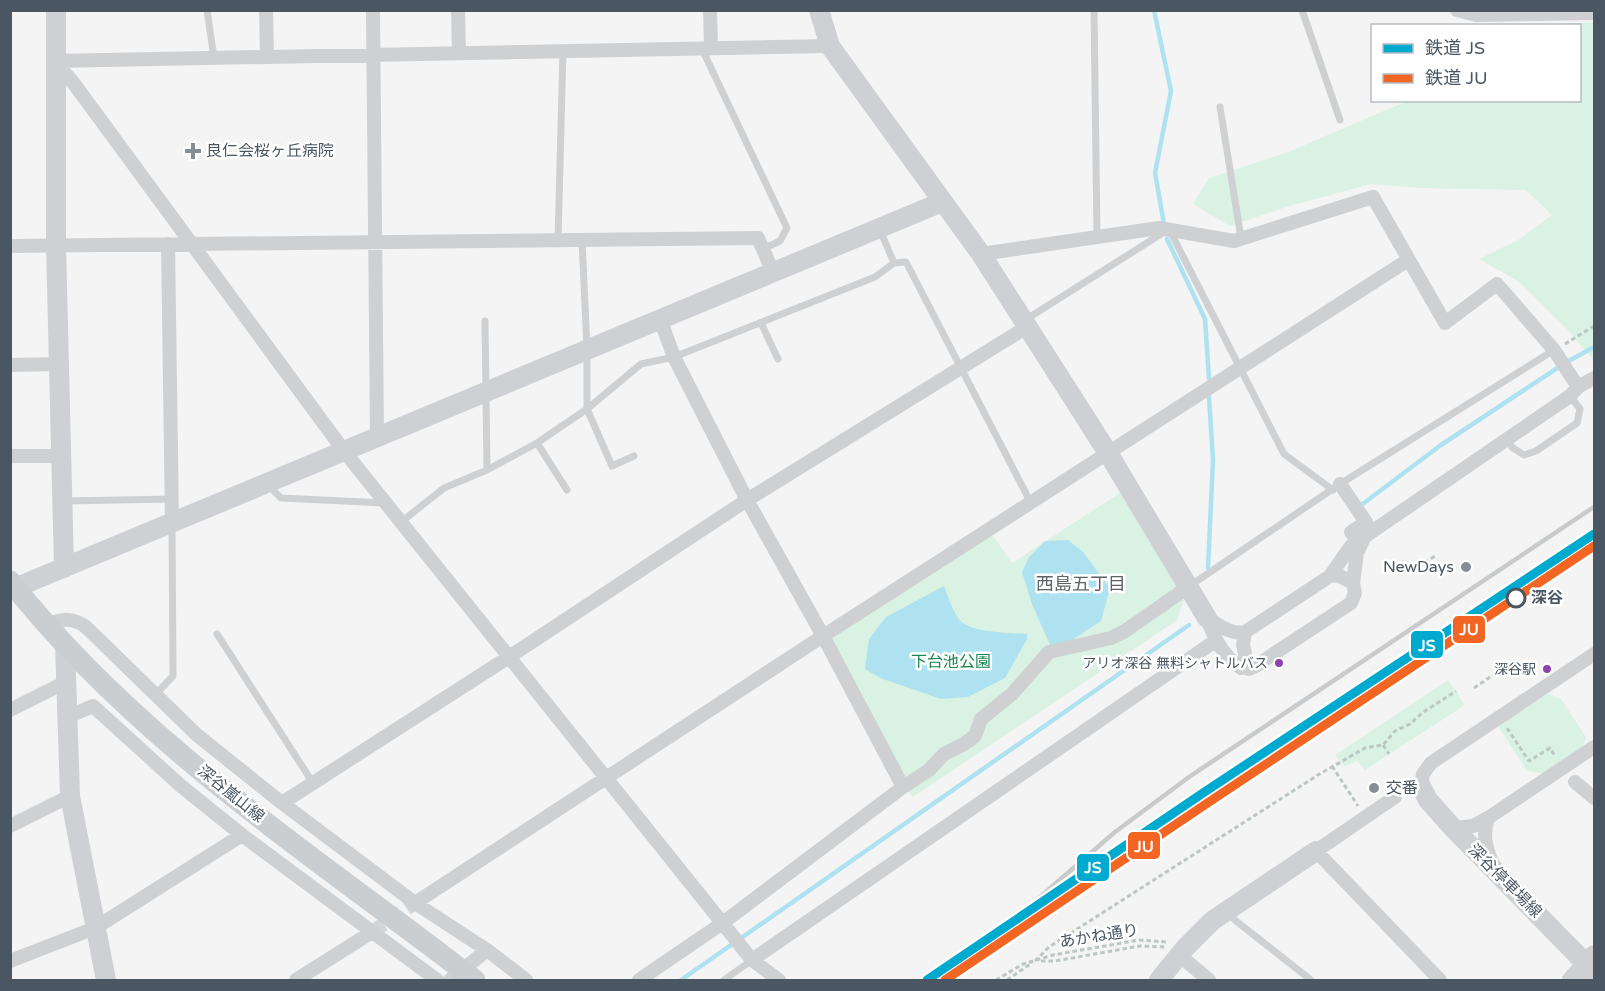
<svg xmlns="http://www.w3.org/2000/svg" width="1605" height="991" font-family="'Varela Round','Noto Sans JP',sans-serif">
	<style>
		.green { fill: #d9f2e3 }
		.water { fill: #aee2f0 }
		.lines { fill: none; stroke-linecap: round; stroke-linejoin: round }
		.stream { stroke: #aee2f0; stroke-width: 4.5 }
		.street-tunnel { stroke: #d2d4d7; stroke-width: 14; stroke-dasharray: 14 7; stroke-linecap: butt }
		.path { stroke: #bcc7c4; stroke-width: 3; stroke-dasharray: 4.5 3; stroke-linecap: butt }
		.lane { stroke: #ced0d2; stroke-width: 7 }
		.street { stroke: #ced0d2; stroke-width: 14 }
		.secondary { stroke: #ced0d4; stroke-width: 20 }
		.primary { stroke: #caced1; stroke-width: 21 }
		.rail { stroke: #c9cacc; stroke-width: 4.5 }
		.primary-bridge { stroke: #caced1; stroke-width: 21 }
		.rail-1-casing { stroke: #fff; stroke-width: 14 }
		.rail-2-casing { stroke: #fff; stroke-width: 14 }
		.rail-1 { stroke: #00a9ce; stroke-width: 9 }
		.rail-2 { stroke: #f26522; stroke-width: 9 }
		.poi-dot { fill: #868d94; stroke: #fff; stroke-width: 2 }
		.stop-dot { fill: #fff; stroke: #4a5661; stroke-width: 3 }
		.bus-dot { fill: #8e44ad; stroke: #fff; stroke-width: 2 }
		.labels { text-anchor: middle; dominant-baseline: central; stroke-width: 5; stroke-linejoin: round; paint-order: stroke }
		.bus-label { font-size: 14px; fill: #4a5661; stroke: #fff; text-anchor: end }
		.poi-label { font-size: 16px; fill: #4a5661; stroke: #fff; text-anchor: start }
		.stop-label { font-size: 16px; font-weight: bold; fill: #4a5661; stroke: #fff; text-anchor: start }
		.park-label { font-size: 16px; fill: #17864f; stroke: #fff }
		.street-label { font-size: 16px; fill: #4a5661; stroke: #fff }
		.neighbourhood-label { font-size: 18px; fill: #5f6368; stroke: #fff }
		.line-badge { stroke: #fff; stroke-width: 2 }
		.badge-label { font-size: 16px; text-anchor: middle; font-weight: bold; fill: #fff }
	</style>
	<rect width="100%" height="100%" fill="#f4f4f4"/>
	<path class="green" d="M1594 22V361L1569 331 1518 281 1479 259 1518 240 1552 215 1526 190 1423 188 1371 184 1286 207 1230 226 1193 204 1209 178 1286 153 1407 101 1580 100V26L1542 25Z
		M1129 487 1188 587 1177 620 913 797 899 780 823 636 989 530 1012 563Z
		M1448 680 1465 705 1365 770 1357 761 1345 767 1335 755Z
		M1548 694 1561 699 1586 737 1583 746 1543 773 1527 771 1498 726Z"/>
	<path class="water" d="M1068 540 1083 552 1110 588 1101 621 1069 642 1050 645 1032 604 1022 572 1029 557 1045 541Z
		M944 586C948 596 952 609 958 618 969 634 1008 632 1027 634V639L1005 678 968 697 941 699 880 678 865 669 869 639 886 617Z"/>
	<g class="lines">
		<path class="stream" d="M1154 10 1171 91 1155 173 1164 224
			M1167 239 1205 319 1209 379
			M1360 506 1441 445 1565 363 1594 347
			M1208 568 1213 460 1209 397
			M681 980 1189 625"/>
		<path class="street-tunnel" d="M372 932 415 903"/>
		<path class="path" d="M1565 344 1594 326
			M1412 571 1435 556
			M1474 688 1511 663
			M1507 728 1529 761 1550 748 1555 756
			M1383 745 1389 754
			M1332 766 1358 806
			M1035 961 1049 947 1318 775 1365 748 1383 745 1395 731 1410 724 1422 713 1456 691
			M1041 961H1055L1140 946 1165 947
			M996 980 1023 964 1053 955 1139 940 1167 942
			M1007 980 1032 963"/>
		<path class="lane" d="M207 10 214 58
			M1094 10 1097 237
			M1302 10 1340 120
			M702 49 787 228 780 241 763 249
			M1220 107 1241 238
			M558 240 563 51
			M582 240 587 349V409L612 466 634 456
			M894 263 906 262 1031 503
			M1025 320 1169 229 1284 454 1333 490
			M485 321 487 470
			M761 323 778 359
			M1506 440 1513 448 1524 455 1536 451 1577 423 1580 409 1570 396
			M537 443 567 490
			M268 485 281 498 385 503
			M64 501 172 499
			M401 522 444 488 487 470 537 443 587 409 641 364 674 357 875 277 894 263 880 230
			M1191 585 1340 484 1554 350
			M217 634 313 783
			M155 695 173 676 172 524
			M1227 912 1236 921 1311 980
			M724 980 752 960"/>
		<path class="street" d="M266 10 267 57
			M373 10 377 437
			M458 10 459 53
			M710 10 711 48
			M1457 10 1476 15 1594 13
			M54 61 72 81 344 451 752 960 779 980
			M54 61 830 46
			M168 244 172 522
			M10 246 758 238 773 272
			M981 254 1159 228 1234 241 1373 197 1445 323 1497 284 1554 350 1578 387
			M660 319 674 357 747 500 823 636 903 787
			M10 365 59 364
			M10 456H61
			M1340 484 1366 522 1351 532 1354 536 1368 527
			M1338 575 1353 583 1355 593 1351 603 1254 667 1241 668C1223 656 1214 638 1207 618 1219 625 1230 635 1245 632L1330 576Z
			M1330 576 1351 546 1570 396 1578 387 1594 378
			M1353 583 1357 553 1364 538
			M48 624C64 619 72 617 86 627L197 735 282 803 415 903 487 950 526 980
			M1245 632 1243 645 1249 669
			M10 710 66 682
			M67 717 93 706 181 786 242 835 437 980
			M1575 782 1594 798
			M1421 786 1423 774 1431 763 1594 654
			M1395 797 1316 851 1440 980
			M282 803 509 657 747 500 1027 327
			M1488 818C1482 836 1486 848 1493 865
			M10 826 70 796
			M1453 828 1473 826 1488 818 1594 747
			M415 903 823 636 1408 260
			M1179 955 1209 980
			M752 960 1215 641
			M10 961 95 928 242 835
			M296 980 372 932
			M450 980 487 950
			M639 980 724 922 903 787 929 770 944 754 964 744 975 736 981 719 1012 694 1049 652 1111 638 1125 631 1188 587"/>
		<path class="secondary" d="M56 10V245L64 568
			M819 10 830 46 981 254 1108 453 1207 618
			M10 590 942 202
			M65 644 70 796 106 980
			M1421 786 1428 800 1453 828 1594 972
			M1159 980 1185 948 1212 921 1316 851
			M1572 980 1594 955"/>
		<path class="primary" d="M10 581C128 730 287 838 437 951"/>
		<path class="rail" d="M964 955 1040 897 1115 832 1189 777 1594 507"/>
		<path class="primary-bridge" d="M437 951 475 980"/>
		<g class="rail-1-casing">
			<path id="rail-1" d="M927 980 1203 793 1594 534"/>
		</g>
		<g class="rail-2-casing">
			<path id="rail-2" d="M945 980 1209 802 1594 546"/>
		</g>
		<use href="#rail-1" class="rail-1"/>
		<use href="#rail-2" class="rail-2"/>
	</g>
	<g class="poi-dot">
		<path d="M190 142h6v6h6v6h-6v6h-6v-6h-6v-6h6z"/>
		<circle cx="1466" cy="567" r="6"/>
		<circle cx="1374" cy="788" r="6"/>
	</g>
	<circle class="stop-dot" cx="1516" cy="598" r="9"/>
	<g class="bus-dot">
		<circle cx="1279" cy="663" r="5"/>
		<circle cx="1547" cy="669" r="5"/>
	</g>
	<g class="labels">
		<g class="bus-label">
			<text x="1268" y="663">アリオ深谷 無料シャトルバス</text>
			<text x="1536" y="669">深谷駅</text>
		</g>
		<g class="poi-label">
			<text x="206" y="151">良仁会桜ヶ丘病院</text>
			<text x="1454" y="567" text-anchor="end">NewDays</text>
			<text x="1386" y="788">交番</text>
		</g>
		<g class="stop-label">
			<text x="1531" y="598">深谷</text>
		</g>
		<g class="park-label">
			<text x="951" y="662">下台池公園</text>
		</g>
		<g class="street-label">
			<text transform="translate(231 794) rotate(39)">深谷嵐山線</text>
			<text transform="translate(1505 881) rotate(45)">深谷停車場線</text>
			<text transform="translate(1099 936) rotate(-9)">あかね通り</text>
		</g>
		<g class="neighbourhood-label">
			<text x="1081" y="584">西島五丁目</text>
		</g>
	</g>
	<g class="line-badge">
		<rect x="1452" y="615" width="34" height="29" rx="6" fill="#f26522"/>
		<rect x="1410" y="630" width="34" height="29" rx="6" fill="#00a9ce"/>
		<rect x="1127" y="831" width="34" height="29" rx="6" fill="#f26522"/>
		<rect x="1076" y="853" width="34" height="29" rx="6" fill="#00a9ce"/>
	</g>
	<g class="badge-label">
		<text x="1469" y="635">JU</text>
		<text x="1427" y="651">JS</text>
		<text x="1144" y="852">JU</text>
		<text x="1093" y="873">JS</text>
	</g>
	<rect width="1605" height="991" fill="none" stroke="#4a5661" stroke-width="24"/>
	<rect x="1371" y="24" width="210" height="78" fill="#ffffff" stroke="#b7bbc0" stroke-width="1.5"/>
	<rect x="1383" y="44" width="30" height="9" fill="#00a9ce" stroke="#b7bbc0" stroke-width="1.5"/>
	<text x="1425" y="54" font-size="18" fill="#4a5661">鉄道 JS</text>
	<rect x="1383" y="74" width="30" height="9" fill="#f26522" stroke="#b7bbc0" stroke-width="1.5"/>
	<text x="1425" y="84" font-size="18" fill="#4a5661">鉄道 JU</text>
</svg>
